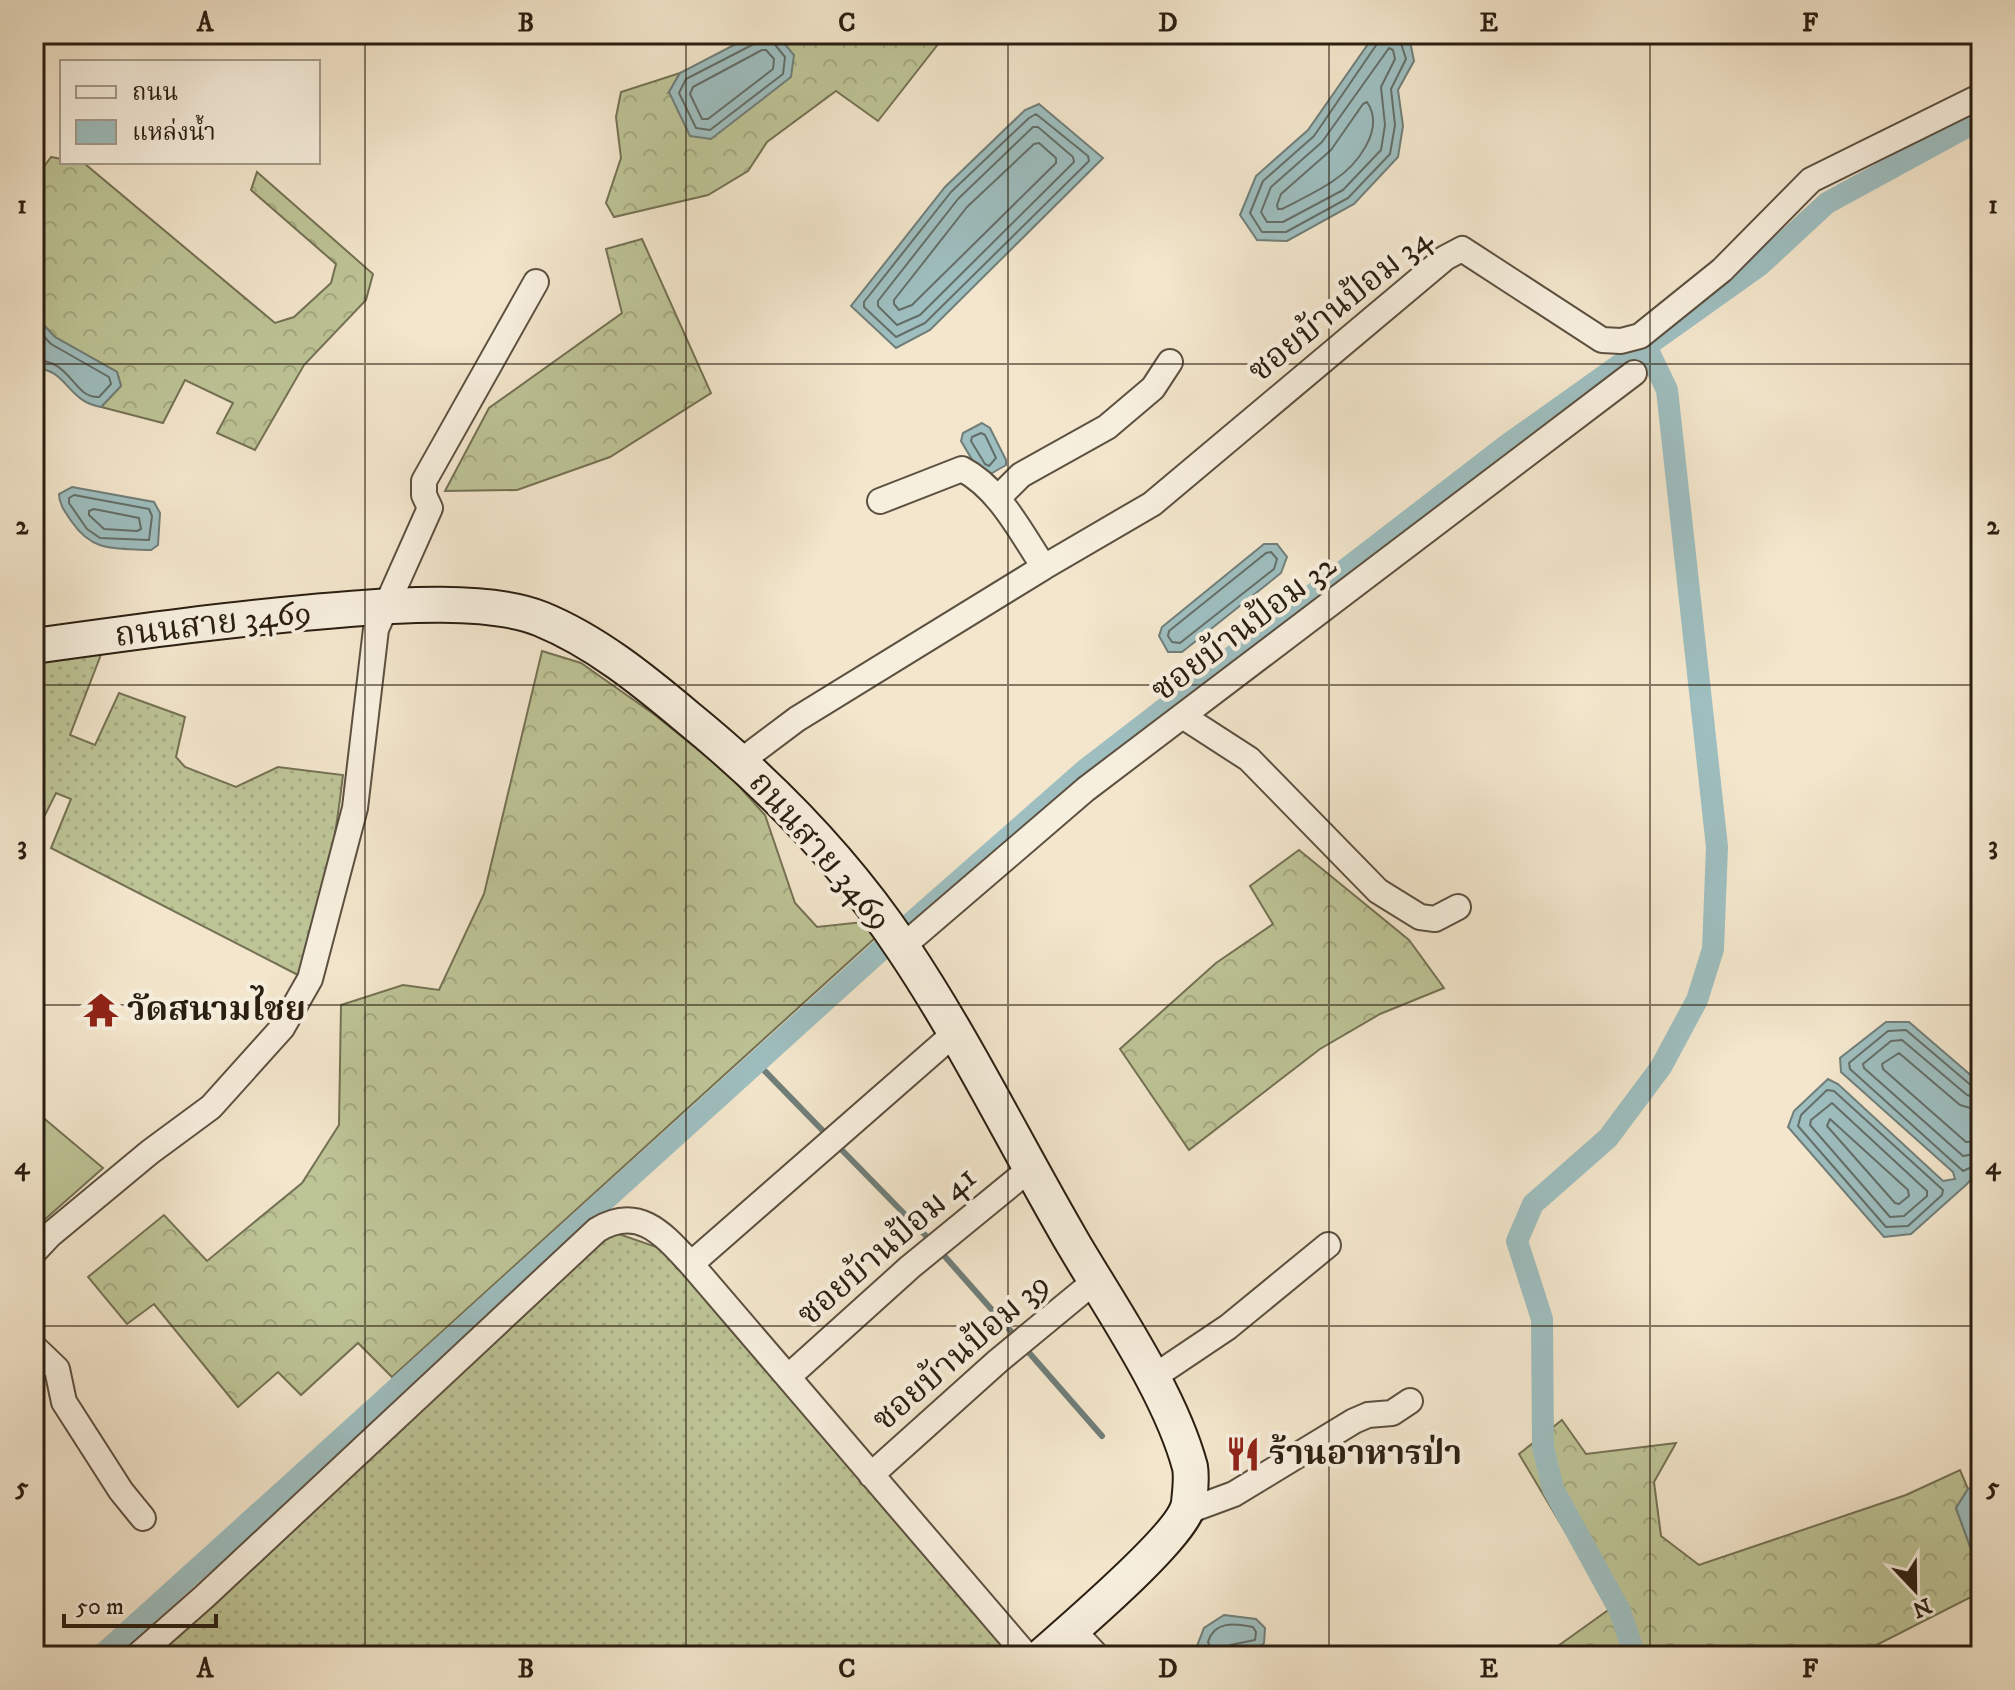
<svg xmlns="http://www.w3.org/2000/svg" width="2015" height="1690" font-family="'IM FELL DW Pica','Noto Serif Thai',serif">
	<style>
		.grass { fill: url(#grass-dots); stroke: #747154; stroke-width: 2 }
		.forest { fill: url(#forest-crowns); stroke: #747154; stroke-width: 2 }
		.pitch { fill: #bdc496; stroke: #747154; stroke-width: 2 }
		.water { fill: #9ebebf; stroke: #707e79; stroke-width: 2 }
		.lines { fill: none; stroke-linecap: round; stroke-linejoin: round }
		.shore { stroke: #646e68; stroke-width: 2 }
		.stream { stroke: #707e79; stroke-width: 6 }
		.canal { stroke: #9ebebf; stroke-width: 22 }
		.street-casing { stroke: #5c5040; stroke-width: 28 }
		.secondary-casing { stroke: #2a1e11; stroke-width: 38 }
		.street { stroke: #f7efde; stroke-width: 24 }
		.secondary { stroke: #f7efde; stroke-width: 34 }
		.grid { fill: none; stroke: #2a1e11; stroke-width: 2; stroke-opacity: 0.55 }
		.labels { text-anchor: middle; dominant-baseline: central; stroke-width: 8; stroke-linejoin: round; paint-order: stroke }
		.street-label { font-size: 34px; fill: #2a1e11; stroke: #f7efde }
		.poi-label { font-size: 34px; font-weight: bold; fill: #2a1e11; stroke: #f7efde; text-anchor: start }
		.neatline { fill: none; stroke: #2a1e11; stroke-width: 3 }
		.grid-label { font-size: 26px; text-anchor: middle; font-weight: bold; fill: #2a1e11 }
	</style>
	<defs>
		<pattern id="grass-dots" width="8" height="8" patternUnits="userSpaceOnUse" patternTransform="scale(2)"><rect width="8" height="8" fill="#bdc496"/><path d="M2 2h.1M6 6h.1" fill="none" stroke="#a3a880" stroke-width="1.8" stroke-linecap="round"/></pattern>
		<pattern id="forest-crowns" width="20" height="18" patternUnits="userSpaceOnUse" patternTransform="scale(2)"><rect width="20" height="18" fill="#bdc496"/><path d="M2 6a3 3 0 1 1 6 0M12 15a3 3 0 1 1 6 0" fill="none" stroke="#a3a880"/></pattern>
	</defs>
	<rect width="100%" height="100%" fill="#f3e6cc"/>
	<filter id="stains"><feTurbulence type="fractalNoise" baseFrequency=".0025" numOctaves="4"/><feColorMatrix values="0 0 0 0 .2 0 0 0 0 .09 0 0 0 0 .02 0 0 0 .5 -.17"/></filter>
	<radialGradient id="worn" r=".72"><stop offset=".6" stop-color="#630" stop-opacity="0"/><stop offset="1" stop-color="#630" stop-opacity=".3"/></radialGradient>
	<path class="grass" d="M102 652 70 735 95 745 119 693 185 717 176 757 185 767 236 787 278 767 343 775C335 842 324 912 298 975L51 848 71 799 56 793 34 837V664Z
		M613 1232 668 1251 1018 1656H156Z"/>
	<path class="forest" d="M774 34H946L878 121 836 91 767 142 748 171 708 195 614 217 606 203 621 158 616 117 621 92 680 73 669 92 777 35Z
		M51 157 62 159V162L85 164 275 323 294 317 331 283 336 264 251 190 257 172 373 274 366 300 304 365 255 450 217 433 233 403 185 380 163 423 101 407 121 386 117 372 55 337 34 315V180Z
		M642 239 711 393 610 457 517 490 445 491 489 408 622 313 606 249Z
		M542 651 581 663 655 715 728 774 765 815 795 903 817 927 863 922 875 938 392 1377 358 1343 301 1395 278 1372 238 1407 154 1304 127 1324 88 1277 164 1215 207 1261 302 1183 339 1125 341 1005 403 985 439 990 484 894Z
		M1299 850 1409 940 1444 988 1380 1014 1320 1049 1189 1150 1120 1049 1216 963 1273 924 1250 886Z
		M1562 1420 1586 1454 1676 1443 1654 1482 1661 1536 1699 1565 1906 1495 1960 1470 1968 1489 1956 1508 1981 1576V1592L1855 1656H1544L1611 1608 1519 1454Z"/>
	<path class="pitch" d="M34 1110 103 1168 34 1229Z"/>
	<path class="water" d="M755 34 777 35 794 55 791 77 711 139 690 136 669 92 680 73Z
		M1375 34H1403L1410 41 1414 61 1398 90 1403 126 1398 157 1354 204 1287 241 1257 240 1240 215 1256 176 1308 130Z
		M1039 104 1103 158 930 330 896 348 851 306 945 187 1025 110Z
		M34 315 55 337 117 372 121 386 101 407C66 401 68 369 34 368Z
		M982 423 990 428 1006 460V465L987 476 980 473 961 441 963 433Z
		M72 487 154 502 160 513 158 545 151 550C116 548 93 553 72 522 66 513 59 505 59 494Z
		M1264 544H1277L1287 557 1281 573 1182 652H1168L1159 636 1162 627Z
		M1886 1022H1909L1981 1084V1168L1967 1184 1911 1234 1884 1237 1788 1127 1794 1111 1828 1079 1838 1084 1943 1181 1955 1179 1953 1172 1841 1072 1840 1058Z
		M1981 1483V1576L1956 1508 1968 1489Z
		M1224 1615 1256 1619 1265 1628 1264 1643 1256 1650 1208 1654 1197 1646 1204 1628Z"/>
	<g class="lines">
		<path class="shore" d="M757 34 752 45 686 79 679 93 696 128 710 130 783 74 785 57 772 41 771 34
			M1381 34 1379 41 1314 136 1263 181 1250 213 1262 232H1286L1348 198 1390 154 1395 125 1391 89 1406 59 1398 34
			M1389 48 1393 50 1395 59 1381 87 1385 125 1381 150 1343 190 1283 222H1267L1261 212 1271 187 1322 142Z
			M762 50H766L774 59 773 69 708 119H702L690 94 693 87Z
			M1367 102C1386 130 1356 166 1333 181 1317 192 1299 200 1282 209H1278L1277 205 1281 194 1331 150 1363 104Z
			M1036 114 1088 156 1089 161 925 323 896 337 864 307V302L951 192 1029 118Z
			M1033 127H1038L1073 157 1074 162 920 315 897 325 878 306V301L958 199Z
			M1039 143 1056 158V163L912 305 899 310 894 304V300L967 207 1034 144Z
			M34 326 51 344 109 377 111 384 99 397C72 398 73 360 34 360
			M981 433 985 435 996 458 989 466 985 464 971 441 972 437Z
			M74 495 149 509 152 516 149 540 100 538 87 529 69 503V498Z
			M94 509 139 518 141 529 137 531 104 529 89 515V511Z
			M1271 552 1277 559 1274 569 1180 643 1172 642 1168 636 1169 631 1266 553Z
			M1981 1089 1973 1087 1906 1030 1888 1031 1849 1063 1850 1069 1963 1171 1981 1163
			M1827 1090 1834 1091 1943 1190 1942 1195 1908 1226 1886 1227 1798 1126 1801 1115Z
			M1981 1099 1967 1095 1902 1040 1891 1041 1863 1064 1864 1068 1963 1156 1981 1153
			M1832 1103 1927 1191V1196L1904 1216 1890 1217 1810 1125 1811 1120Z
			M1981 1111 1960 1105 1899 1053 1882 1064 1883 1069 1966 1142 1981 1141
			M1830 1119 1908 1190 1909 1196 1899 1204 1895 1203 1827 1126Z
			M1214 1656 1208 1642C1214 1621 1235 1623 1253 1627L1256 1632 1255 1640 1230 1645 1225 1656"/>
		<path class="stream" d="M757 1063 828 1136
			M837 1145 930 1240
			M940 1251 1016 1337
			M1024 1347 1102 1436"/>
		<path class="canal" d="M911 923 1085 770 1507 445 1760 265 1827 203 1981 119
			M101 1656 882 949
			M1635 1656 1620 1611 1553 1489 1543 1447 1542 1319 1517 1241 1533 1204 1608 1138 1661 1067 1697 1000 1713 949 1717 847 1667 390 1646 346"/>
		<g class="street-casing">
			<path id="street" d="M998 498 1021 475 1107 427 1153 388 1170 362
				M880 501 962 469C1000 489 1021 533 1044 567
				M1184 717 1249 759 1378 891 1420 917 1435 919 1458 907
				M741 761 797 719 1044 567 1152 504 1445 258 1462 249 1602 340 1621 341 1640 336 1722 270 1811 180 1981 96
				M902 947 1086 789 1634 373
				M34 1252 50 1235 150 1152 211 1107 282 1028 310 979 355 808 376 629 430 508 424 495V481L536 282
				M691 1264 955 1033
				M34 1347 57 1369 64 1402 121 1491 143 1518
				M788 1377 910 1267 1031 1168
				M1152 1378 1228 1327 1328 1245
				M871 1475 998 1361 1095 1281
				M1188 1511 1234 1494 1354 1421 1368 1415 1392 1413 1410 1401
				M1072 1629 1097 1656
				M137 1656 204 1597 597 1230C639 1204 664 1235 691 1264L1027 1656"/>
		</g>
		<g class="secondary-casing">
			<path id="secondary" d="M34 646C135 632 236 618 338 610 394 605 490 598 541 619 595 641 643 680 687 717 768 783 844 860 902 947 966 1042 1016 1146 1074 1245 1113 1311 1170 1393 1190 1467 1192 1478 1190 1492 1189 1503 1184 1535 1071 1630 1042 1656"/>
		</g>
		<use href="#street" class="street"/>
		<use href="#secondary" class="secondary"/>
	</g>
	<path class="grid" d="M365 34V1656M686 34V1656M1008 34V1656M1329 34V1656M1650 34V1656M34 364H1981M34 685H1981M34 1005H1981M34 1326H1981"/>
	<defs>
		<g id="temple-bare" transform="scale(2.76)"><path d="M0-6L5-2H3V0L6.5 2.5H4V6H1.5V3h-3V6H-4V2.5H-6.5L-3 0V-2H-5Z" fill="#8f2418" stroke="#f7efde" stroke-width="2.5" paint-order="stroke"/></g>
		<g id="restaurant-bare" transform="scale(2.76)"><path d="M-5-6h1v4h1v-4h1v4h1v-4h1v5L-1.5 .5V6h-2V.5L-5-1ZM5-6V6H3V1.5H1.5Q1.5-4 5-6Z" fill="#8f2418" stroke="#f7efde" stroke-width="2.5" paint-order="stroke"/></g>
	</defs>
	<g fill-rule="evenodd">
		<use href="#temple-bare" x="101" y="1010"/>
		<use href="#restaurant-bare" x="1243" y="1454"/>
	</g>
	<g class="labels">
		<g class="street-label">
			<text transform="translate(1340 305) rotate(-39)">ซอยบ้านป้อม 34</text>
			<text transform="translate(213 624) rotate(-7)">ถนนสาย 3469</text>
			<text transform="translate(1244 628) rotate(-37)">ซอยบ้านป้อม 32</text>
			<text transform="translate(820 851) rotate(49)">ถนนสาย 3469</text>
			<text transform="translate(887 1246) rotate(-41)">ซอยบ้านป้อม 41</text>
			<text transform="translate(961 1352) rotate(-41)">ซอยบ้านป้อม 39</text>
		</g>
		<g class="poi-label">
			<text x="127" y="1010">วัดสนามไชย</text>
			<text x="1269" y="1454">ร้านอาหารป่า</text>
		</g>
	</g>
	<rect width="2015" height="1690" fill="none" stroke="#f3e6cc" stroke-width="88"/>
	<rect x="60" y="60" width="260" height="104" fill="#f7efde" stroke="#a59b8c" stroke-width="2"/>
	<rect x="76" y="86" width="40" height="12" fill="#f7efde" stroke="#a59b8c" stroke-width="2"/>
	<text x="132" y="100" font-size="24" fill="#2a1e11">ถนน</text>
	<rect x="76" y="120" width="40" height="24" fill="#9ebebf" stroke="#a59b8c" stroke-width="2"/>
	<text x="132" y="140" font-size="24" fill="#2a1e11">แหล่งน้ำ</text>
	<g transform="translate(1915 1590) rotate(158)" stroke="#f7efde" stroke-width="6" paint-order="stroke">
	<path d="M0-6L14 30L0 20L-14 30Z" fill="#2a1e11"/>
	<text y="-12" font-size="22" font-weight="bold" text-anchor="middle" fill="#2a1e11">N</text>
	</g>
	<path d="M64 1614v12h152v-12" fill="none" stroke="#2a1e11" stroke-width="4"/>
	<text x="76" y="1614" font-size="24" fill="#2a1e11" stroke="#f7efde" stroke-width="6" paint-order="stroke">50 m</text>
	<rect x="44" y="44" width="1927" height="1602" class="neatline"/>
	<g class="grid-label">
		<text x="205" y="31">A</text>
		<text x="526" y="31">B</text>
		<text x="847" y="31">C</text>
		<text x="1168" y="31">D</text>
		<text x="1489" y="31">E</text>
		<text x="1810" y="31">F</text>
		<text x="22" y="213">1</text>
		<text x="1993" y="213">1</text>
		<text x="22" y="534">2</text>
		<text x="1993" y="534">2</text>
		<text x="22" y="854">3</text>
		<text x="1993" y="854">3</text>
		<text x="22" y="1174">4</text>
		<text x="1993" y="1174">4</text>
		<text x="22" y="1495">5</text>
		<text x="1993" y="1495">5</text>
		<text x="205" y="1677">A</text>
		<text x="526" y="1677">B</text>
		<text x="847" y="1677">C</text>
		<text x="1168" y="1677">D</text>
		<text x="1489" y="1677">E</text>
		<text x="1810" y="1677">F</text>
	</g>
	<rect width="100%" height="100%" filter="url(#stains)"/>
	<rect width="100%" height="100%" fill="url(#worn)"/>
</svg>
